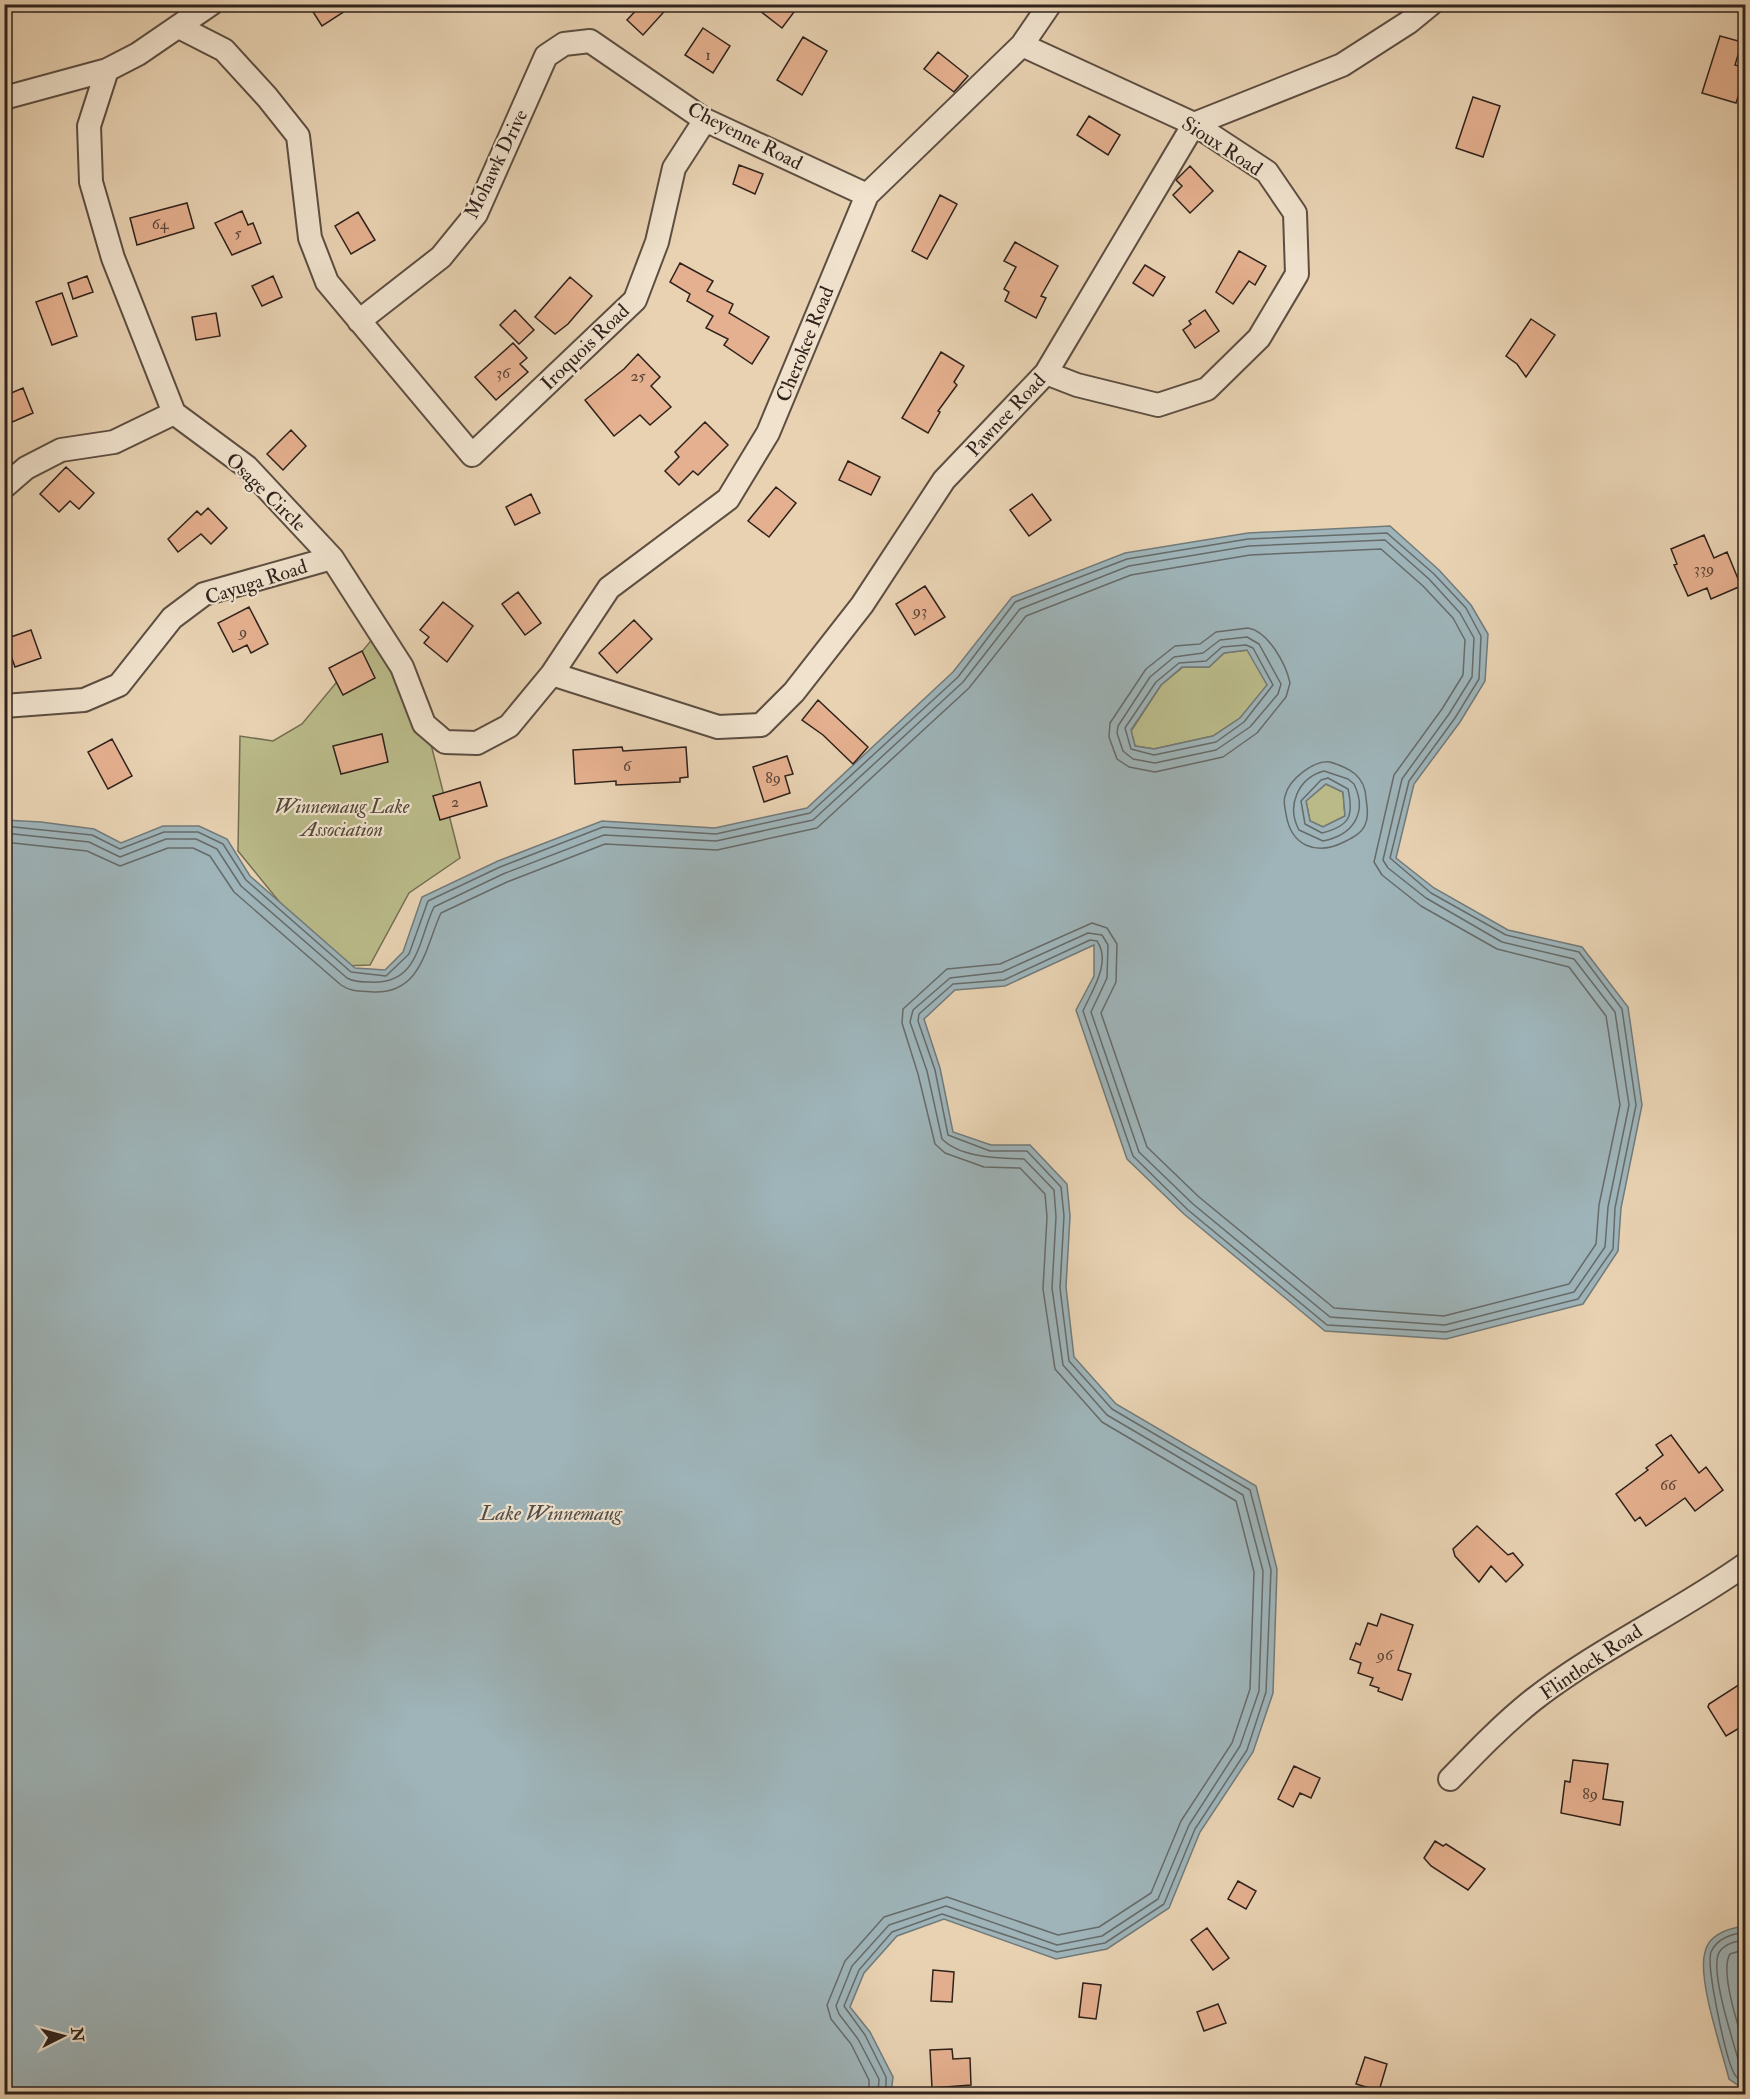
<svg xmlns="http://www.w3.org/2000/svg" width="1750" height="2099" font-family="'IM FELL Double Pica',serif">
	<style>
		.green { fill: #baba89; stroke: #746e52; stroke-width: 1.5 }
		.water { fill: #9eb4b9; stroke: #727a7a; stroke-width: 1.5; fill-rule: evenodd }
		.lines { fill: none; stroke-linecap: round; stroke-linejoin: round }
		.shore { stroke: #666b6a; stroke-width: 1.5 }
		.building { fill: #e5b08f; stroke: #2f221c; stroke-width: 1.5 }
		.minor-casing { stroke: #5d4e42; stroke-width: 26 }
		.minor { stroke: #f0e2cd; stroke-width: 22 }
		.labels { text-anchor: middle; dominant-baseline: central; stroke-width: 4.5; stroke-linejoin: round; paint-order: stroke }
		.number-label { font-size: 16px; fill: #5c4639 }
		.street-label { font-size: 20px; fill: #2f221c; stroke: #f0e2cd }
		.park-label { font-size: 20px; font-style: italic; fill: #524837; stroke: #f0e2cd }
		.water-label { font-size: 21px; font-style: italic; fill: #504e4b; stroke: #f0e2cd }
	</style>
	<rect width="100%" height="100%" fill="#e8d2b2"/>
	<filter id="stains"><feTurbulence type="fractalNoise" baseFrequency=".00333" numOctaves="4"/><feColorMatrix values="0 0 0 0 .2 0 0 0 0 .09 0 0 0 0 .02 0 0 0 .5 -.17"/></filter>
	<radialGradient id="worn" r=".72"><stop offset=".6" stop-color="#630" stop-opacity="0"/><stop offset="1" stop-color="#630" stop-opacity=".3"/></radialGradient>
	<path class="green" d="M374 637 413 674 460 858 409 893 370 965 342 966 286 910 238 851 240 736 273 741 302 724Z
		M1248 650 1268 685 1240 718 1213 736 1154 749 1135 746 1131 731 1161 685 1183 667H1209L1224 653Z
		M1326 784 1343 792 1345 816 1323 827 1310 821 1306 801Z"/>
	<path class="water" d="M1390 526 1439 570 1471 605 1488 634 1485 681 1460 722 1414 784 1396 858 1434 888 1508 930 1582 947 1628 1007 1642 1105 1621 1208 1618 1251 1583 1304 1446 1339 1325 1331 1184 1214 1127 1159 1076 1010 1094 976V945L1005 986 955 990 924 1019 940 1068 953 1132 991 1145H1030L1067 1184 1070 1216 1066 1287 1074 1357 1116 1404 1256 1486 1277 1569 1273 1693 1253 1752 1200 1832 1169 1908 1107 1949 1056 1959 944 1919 897 1936 864 1973 850 2007 870 2032 893 2077 891 2094H5V820L41 822 94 829 121 843 163 826H199L227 839 250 876 355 968 385 970 403 952 422 897 498 861 602 821 715 828 807 808 953 672 1012 597 1125 553 1248 533ZM1247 650 1267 685 1240 718 1213 736 1154 749 1135 746 1131 730 1161 685 1182 667H1209L1224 653ZM1326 784 1343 792 1345 816 1323 827 1310 821 1306 801Z
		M1745 1926H1746L1745 2090 1729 2079C1722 2050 1697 1979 1705 1952 1709 1934 1730 1928 1745 1926Z"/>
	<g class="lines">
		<path class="shore" d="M1248 628C1268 631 1286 664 1290 683L1286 697 1257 733 1223 757 1155 772 1129 767 1117 759 1109 737 1110 723 1146 669 1175 646 1200 644 1216 632Z
			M1247 637 1259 644 1281 684 1278 694 1250 727 1216 750 1155 763 1133 759 1123 751 1117 733 1118 726 1150 677 1174 657 1203 653 1220 640Z
			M1246 645 1253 648 1273 685 1244 722 1216 742 1154 755 1131 749 1125 728 1156 682 1179 663 1206 661 1222 647Z
			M1330 762C1350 768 1365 776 1366 798 1367 807 1369 817 1365 825 1361 834 1352 838 1344 842 1316 856 1291 846 1286 814 1285 808 1283 802 1285 796 1289 779 1314 760 1330 762Z
			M1324 771 1348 779 1354 784C1368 813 1353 835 1323 841L1299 830C1286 806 1298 778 1324 771Z
			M1328 778 1348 789C1354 816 1350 826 1322 833L1305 824 1301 801 1321 780Z
			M4 826 92 835 120 849 164 832H198L223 844 246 880 351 972 386 976 409 954 428 901 500 867 603 827 716 834 810 813 958 677 1015 602 1127 559 1248 539 1387 533 1434 574 1466 608 1481 636 1479 679 1455 718 1409 781 1390 858 1431 893 1506 935 1579 952 1622 1009 1636 1105 1615 1208 1613 1249 1578 1299 1446 1332 1327 1325 1188 1210 1133 1156 1083 1011C1091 992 1112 963 1097 941L1090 940 1004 980 953 984 919 1014 918 1021 935 1070 948 1135 990 1151H1027L1061 1187 1064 1216 1060 1288 1069 1361 1112 1409 1250 1490 1271 1570 1266 1692 1247 1750 1195 1829 1164 1904 1105 1943 1057 1952 942 1914 892 1932 859 1970 844 2006 865 2035 886 2077V2094
			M4 833 89 842 120 857 166 839H196L217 849 241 886 347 978C354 982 362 982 370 982 419 985 418 940 434 907L503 874 604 835 716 841 813 820 963 682 1020 609 1129 566 1249 546 1385 540 1429 579 1460 613 1474 638 1472 677 1449 714 1402 779 1383 860 1388 868 1426 898 1502 942 1574 959 1615 1012 1629 1105 1608 1207 1605 1247 1574 1292 1445 1325 1330 1317 1193 1204 1139 1152 1091 1012 1107 978 1108 945 1102 935 1088 933 1002 972 950 978 913 1010 910 1022 927 1071 942 1139C961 1158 999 1158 1024 1159L1054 1190 1056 1217 1052 1288 1063 1365 1107 1415 1243 1495 1263 1571 1259 1691 1240 1746 1189 1825 1158 1899 1102 1936 1057 1945 946 1906 889 1925 852 1966 836 2006 839 2014 858 2039 879 2079 878 2094
			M4 842 87 851 120 866 168 848H193L210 856 234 892 341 985C351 992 362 991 373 992 422 994 425 947 441 913L507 882 605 844 717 850 817 828 969 688 1026 616 1131 575 1250 555 1381 549 1423 586 1453 618 1465 640 1463 675 1442 709 1394 775 1374 862 1382 875 1421 906 1497 949 1569 967 1606 1016 1620 1105 1599 1205 1596 1244 1569 1284 1444 1316 1334 1308 1199 1197 1147 1147 1101 1013 1116 982 1117 944 1107 928 1092 923 1000 964 947 969 903 1009 902 1023 918 1074 935 1144 945 1153 984 1167 1020 1168 1045 1194 1047 1217 1043 1289 1055 1369 1102 1422 1236 1501 1254 1572 1250 1689 1232 1743 1181 1821 1151 1893 1099 1927 1058 1935 947 1897 884 1917 845 1961 827 2005 831 2019 851 2044 869 2080V2094
			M1746 1932C1732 1934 1717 1938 1711 1952 1706 1966 1726 2061 1735 2075 1737 2078 1742 2081 1746 2084
			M1746 1940C1736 1941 1722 1944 1718 1955 1711 1977 1735 2046 1741 2070L1746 2074
			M1746 1949 1730 1954C1719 1971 1740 2032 1746 2051"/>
	</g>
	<path class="building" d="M308 4H356L322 26Z
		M642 4H671L643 35 627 20Z
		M751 4H800L782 28Z
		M703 28 730 46 713 73 685 55Z
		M1720 36 1742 42 1735 65 1746 68V73L1736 103 1702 93Z
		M803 37 827 51 802 95 777 80Z
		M938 52 968 76 954 92 924 69Z
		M1473 97 1500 106 1483 157 1456 148Z
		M1089 116 1120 135 1108 155 1077 135Z
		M739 165 763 174 755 194 733 184Z
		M1190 166 1213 191 1190 213 1173 195 1182 186 1176 180Z
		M940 195 957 204 927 259 912 251Z
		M187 203 194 228 137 245 130 218Z
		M242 211 248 225 253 223 261 243 232 255 215 223Z
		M358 212 375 240 351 254 335 226Z
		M1015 242 1058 266 1041 296 1046 298 1036 318 1005 301 1009 292 1004 289 1016 267 1004 261Z
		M1239 251 1266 266 1255 285 1249 281 1233 304 1216 292Z
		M680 263 713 281 707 291 733 304 729 313 769 337 752 364 724 345 728 339 706 328 713 316 687 301 690 294 670 282Z
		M1145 265 1165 277 1153 296 1133 283Z
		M87 276 93 292 73 299 68 283Z
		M273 276 282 297 262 306 252 286Z
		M570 277 592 296 568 324 555 334 535 317Z
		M62 293 77 336 52 345 36 302Z
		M515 310 534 330 519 344 500 325Z
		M1205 310 1219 331 1195 348 1183 330 1191 324 1189 321Z
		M216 313 220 336 196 340 192 317Z
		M1531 319 1555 335 1526 377 1517 364 1506 356Z
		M513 343 527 358 520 364 528 372 496 400 475 377Z
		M941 352 964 366 954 382 957 385 938 411 940 412 928 433 902 418Z
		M638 354 660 377 651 386 671 407 650 425 640 415 614 436 585 400 624 369Z
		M23 388 33 413 10 423 4 409V396Z
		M705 422 728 445 698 475 693 471 679 485 665 471 679 457 675 452Z
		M291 430 306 446 283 470 267 454Z
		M848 461 880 477 871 495 839 480Z
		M66 467 94 493 79 509 70 501 59 512 40 494Z
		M776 487 796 503 769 537 748 521Z
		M531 494 540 513 515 525 506 507Z
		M1032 494 1051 520 1029 536 1010 510Z
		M208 508 227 528 211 544 201 534 178 552 168 539 197 511 201 515Z
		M1704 535 1714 558 1727 552 1741 586 1711 599 1707 588 1688 596 1674 565 1677 564 1671 549Z
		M925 586 945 617 915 635 896 604Z
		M518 592 541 623 525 635 502 604Z
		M443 602 473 626 447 662 424 643 429 637 420 630Z
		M249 607 268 644 251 653 247 645 233 652 218 623Z
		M634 620 652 639 617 673 599 653Z
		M31 630 41 658 15 667 5 639Z
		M362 651 375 678 343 695 329 668Z
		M818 700 868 747 853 764 823 735 802 720Z
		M382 734 388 762 341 774 333 746Z
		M112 739 132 776 108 789 88 752Z
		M622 747 623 751 686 747 688 777 680 778V782L616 785V781L575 784 573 750Z
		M787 756 793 774 785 776 790 793 764 802 753 767Z
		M480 782 487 806 440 820 433 796Z
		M1671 1435 1699 1473 1706 1467 1723 1490 1695 1511 1685 1498 1646 1526 1640 1517 1635 1521 1616 1494 1648 1470 1646 1468 1663 1455 1656 1445Z
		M1477 1526 1508 1555 1513 1553 1523 1565 1506 1582 1491 1566 1479 1582 1455 1556 1453 1549Z
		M1381 1614 1413 1625 1398 1670 1411 1674 1402 1700 1378 1691 1379 1688 1370 1685 1373 1678 1358 1673 1361 1663 1350 1659 1356 1643 1360 1645 1368 1623 1377 1626Z
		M1740 1684 1746 1696V1724L1726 1736 1708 1707 1709 1704Z
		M1573 1760 1608 1764 1603 1799 1623 1802 1620 1825 1561 1813 1565 1781 1570 1782Z
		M1294 1766 1320 1778 1311 1798 1300 1793 1293 1807 1278 1799Z
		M1435 1841 1443 1846 1446 1844 1485 1869 1468 1890 1431 1866 1424 1858Z
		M1238 1881 1256 1891 1246 1909 1228 1899Z
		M1207 1928 1229 1958 1213 1970 1191 1940Z
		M933 1970 954 1972 952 2002 931 2001Z
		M1083 1983 1101 1985 1096 2019 1079 2017Z
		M1218 2004 1226 2023 1204 2031 1197 2012Z
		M952 2049 953 2059 970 2058 971 2085 932 2088 930 2050Z
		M1365 2057 1387 2064 1379 2091 1356 2084Z"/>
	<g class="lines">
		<g class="minor-casing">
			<path id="minor" d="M179 27 224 50 267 97 298 136 310 238 327 282 472 455 635 300 657 242 674 168 705 120
				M1022 45 1194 124 1267 172 1295 213 1297 274 1259 338 1207 389 1158 405 1077 385 1046 373
				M107 70 89 126 91 182 113 258 174 413 247 467 332 558 402 667 424 724 445 742 477 743 509 726 552 674 609 588 728 499 768 433 867 195 1022 45 1050 4
				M4 98 107 70 138 54 211 4
				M359 321 441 257 476 214 546 56 564 44 590 41 705 120 867 195
				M4 487 26 468 61 450 114 442 174 413
				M552 674 718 727 761 725 794 692 862 605 944 480 1046 373 1194 124 1342 65 1409 22 1431 4
				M4 706 84 700 119 685 172 618 204 594 332 558
				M1450 1779C1477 1751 1503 1724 1533 1700 1600 1648 1677 1613 1746 1564"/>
		</g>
		<use href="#minor" class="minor"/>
	</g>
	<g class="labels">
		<g class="number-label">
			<text x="708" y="55">1</text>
			<text x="160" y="224">64</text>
			<text x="238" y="233">5</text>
			<text x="503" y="373">36</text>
			<text x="638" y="376">25</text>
			<text x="1704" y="569">339</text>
			<text x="920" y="611">93</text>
			<text x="243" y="632">9</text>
			<text x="627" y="766">6</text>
			<text x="773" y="778">89</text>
			<text x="455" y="802">2</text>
			<text x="1668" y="1485">66</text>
			<text x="1385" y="1655">96</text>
			<text x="1590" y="1794">89</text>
		</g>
		<g class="street-label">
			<text transform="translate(745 136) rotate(27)">Cheyenne Road</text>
			<text transform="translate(1222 146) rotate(33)">Sioux Road</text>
			<text transform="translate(496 164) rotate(-64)">Mohawk Drive</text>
			<text transform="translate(805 344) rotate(-68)">Cherokee Road</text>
			<text transform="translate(585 347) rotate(-44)">Iroquois Road</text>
			<text transform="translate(1006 415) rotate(-47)">Pawnee Road</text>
			<text transform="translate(266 492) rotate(44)">Osage Circle</text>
			<text transform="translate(256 582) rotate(-18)">Cayuga Road</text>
			<text transform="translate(1591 1662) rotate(-34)">Flintlock Road</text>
		</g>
		<g class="park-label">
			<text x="342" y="806">Winnemaug Lake<tspan x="342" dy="23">Association</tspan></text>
		</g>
		<g class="water-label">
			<text x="551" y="1513">Lake Winnemaug</text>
		</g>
	</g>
	<rect width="1750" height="2099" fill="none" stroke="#e8d2b2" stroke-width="24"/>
	<rect x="6" y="6" width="1738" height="2087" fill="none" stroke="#2f221c" stroke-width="3"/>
	<rect x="12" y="12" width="1726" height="2075" fill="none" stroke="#2f221c" stroke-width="1.5"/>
	<g transform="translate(63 2036) rotate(84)" stroke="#f0e2cd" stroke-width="4.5" paint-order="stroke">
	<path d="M0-4.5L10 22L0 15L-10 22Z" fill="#2f221c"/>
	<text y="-9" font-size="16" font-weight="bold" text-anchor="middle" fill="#2f221c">N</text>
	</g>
	<rect width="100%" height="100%" filter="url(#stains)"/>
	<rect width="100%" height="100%" fill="url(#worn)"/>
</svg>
